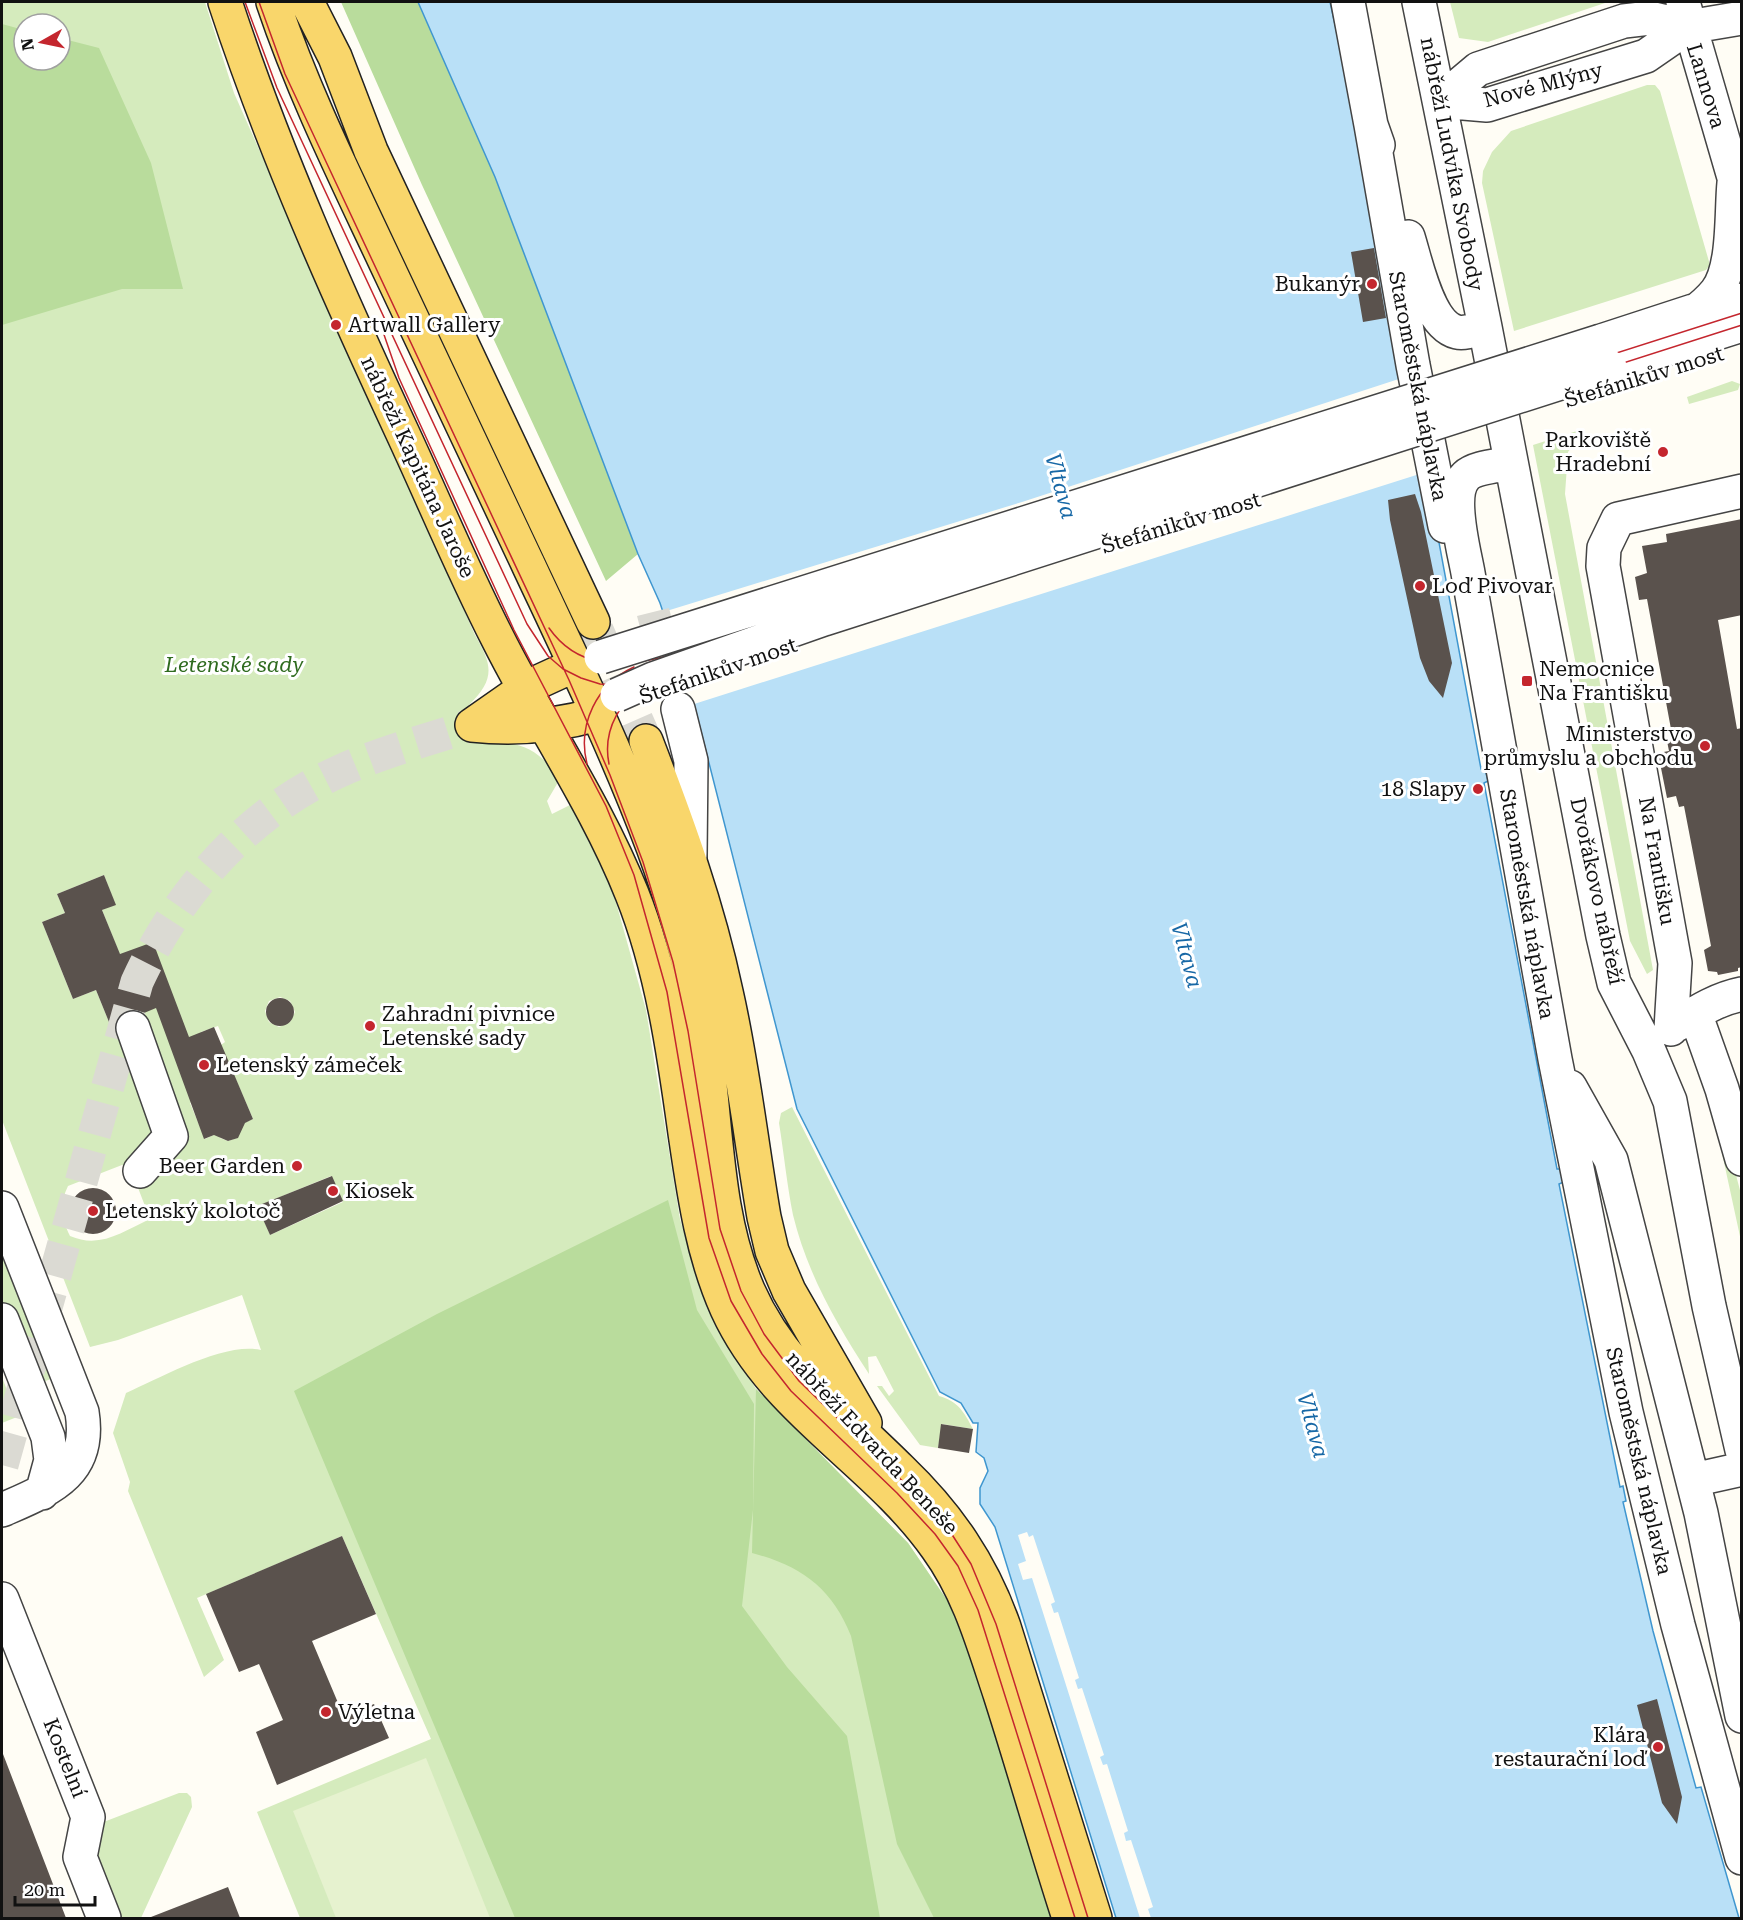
<svg xmlns="http://www.w3.org/2000/svg" width="1743" height="1920" font-family="'Roboto Serif',serif">
	<style>
		.green { fill: #d5ebbd; fill-rule: evenodd }
		.forest { fill: #b9dc9c }
		.pitch { fill: #e6f2cf }
		.water { fill: #b9e0f7; stroke: #3f96cf; stroke-width: 1.5 }
		.pier { fill: #fffdf5 }
		.building { fill: #5a524d }
		.lines { fill: none; stroke-linecap: round; stroke-linejoin: round }
		.minor-tunnel { stroke: #dbdad3; stroke-width: 33; stroke-dasharray: 33 16; stroke-linecap: butt }
		.major-tunnel { stroke: #dbdad3; stroke-width: 33; stroke-dasharray: 33 16; stroke-linecap: butt }
		.minor-casing { stroke: #444; stroke-width: 36 }
		.major-casing { stroke: #222; stroke-width: 36 }
		.minor { stroke: #fff; stroke-width: 33 }
		.major { stroke: #f9d66b; stroke-width: 33 }
		.tram { stroke: #c4262e; stroke-width: 1.5 }
		.minor-bridge-casing { stroke: #444; stroke-width: 36; stroke-linecap: butt }
		.minor-bridge { stroke: #fff; stroke-width: 33 }
		.poi-dot { fill: #c4262e; stroke: #fff; stroke-width: 2 }
		.labels { text-anchor: middle; dominant-baseline: central; stroke-width: 6; stroke-linejoin: round; paint-order: stroke }
		.street-label { font-size: 21px; fill: #111; stroke: #fff }
		.poi-label { font-size: 21px; fill: #111; stroke: #fff; text-anchor: start }
		.park-label { font-size: 21px; font-style: italic; fill: #2f6b1f; stroke: #fff }
		.water-label { font-size: 22px; font-style: italic; fill: #1768a6; stroke: #fff }
	</style>
	<rect width="100%" height="100%" fill="#fffdf5"/>
	<path class="green" d="M2 2H205L234 93 475 635C493 666 495 679 469 705L483 742C519 741 535 747 558 775L557 784 547 801 552 814 574 803 612 888 646 1010 680 1219 701 1291 716 1323 756 1389 908 1543 949 1603 1052 1918H300L257 1812 431 1739 342 1536 197 1598 224 1660 204 1677 128 1491 130 1482 113 1433 126 1393C161 1378 223 1342 261 1350L242 1295 118 1340 90 1347 2 1120ZM24 24H60V60H24ZM104 875 115 904 102 910 143 1013 111 1027 96 990 73 999 42 922 65 913 57 894ZM280 997 290 1001 295 1012 290 1022 279 1027 269 1022 265 1011 269 1001ZM218 1026 225 1042 221 1045 253 1119 239 1125 237 1138 228 1141 220 1138 218 1133 205 1139 190 1103 193 1101 201 1032ZM122 1165 130 1167 150 1219C122 1232 100 1249 70 1236 61 1217 59 1205 68 1186ZM331 1176 343 1202 270 1235 258 1206Z
		M1450 2H1608L1488 42 1459 38Z
		M1647 85H1655L1660 91 1710 265 1706 270 1514 331 1482 183 1483 171 1492 152 1511 131Z
		M1732 381 1740 384 1738 390 1689 404 1687 397Z
		M1580 430 1584 431 1568 452 1565 494 1653 970 1647 974 1630 941 1533 445Z
		M792 1107 939 1396C958 1401 964 1412 973 1429L942 1424 938 1448 920 1445 877 1386H882L889 1396 894 1391 876 1356 868 1357 869 1374C837 1325 807 1273 793 1215 787 1185 784 1154 779 1123L781 1113Z
		M1717 1130H1724L1741 1194V1241Z
		M2 1233 51 1379 40 1383 32 1377 2 1299Z
		M2 1377 17 1417 2 1423Z
		M179 1793H187L191 1797 192 1807 141 1918H111L88 1861 101 1823Z"/>
	<path class="forest" d="M341 2H418L495 177 638 554 606 581 422 185Z
		M2 24 24 30V60H60V38L99 48 151 163 183 289H122L2 325Z
		M668 1200 697 1310 754 1404 753 1510 742 1606 787 1667 847 1736 880 1918H515L294 1391 437 1314Z
		M756 1389 908 1543 949 1603 978 1676 1052 1918H934L897 1844 851 1636C832 1588 801 1566 752 1553Z"/>
	<path class="pitch" d="M426 1758 490 1918H336L293 1811Z"/>
	<path class="water" d="M418 2H1330L1382 235 1481 769H1485L1488 781 1484 783 1557 1169H1562L1564 1182 1559 1184 1620 1487 1623 1486 1626 1501 1623 1502 1653 1631 1696 1788 1701 1787 1739 1918H1116L995 1527 980 1504V1488L988 1471 984 1458 976 1452 978 1423H973L961 1403 940 1392 797 1109 695 708 660 603 638 554 495 177Z"/>
	<path class="pier" d="M1411 375 1429 471 691 705 660 613 1022 502Z
		M1027 1532 1029 1537 1033 1535 1055 1602 1051 1604 1054 1613 1058 1612 1079 1678 1075 1680 1078 1689 1082 1688 1104 1755 1100 1757 1103 1765 1107 1764 1128 1831 1124 1833 1126 1841 1131 1840 1153 1907 1148 1909 1151 1918H1156H1140L1032 1578 1023 1580 1018 1564 1026 1561 1018 1535Z"/>
	<path class="building" d="M1374 248 1386 318 1363 322 1351 252Z
		M1415 494 1421 512 1452 663 1443 698 1429 681 1420 658 1390 520 1388 500Z
		M1742 519V615L1718 620 1737 729 1742 728V967L1738 968V971L1718 975 1717 972 1708 971 1704 950 1711 946 1684 806 1679 807 1676 796 1667 798 1658 753 1669 751 1667 741 1673 740 1647 599 1639 600 1635 577 1647 573 1642 546 1667 542 1666 534Z
		M104 875 116 905 102 910 120 954 153 942 189 1037 214 1027 253 1119 245 1123 238 1138 228 1141 214 1135 204 1139 156 1008 144 1013 136 1010 126 1011 111 1027 96 990 73 999 42 922 65 913 57 894Z
		M266 1012a14 14 0 1 1 28 0a14 14 0 1 1-28 0Z
		M332 1176 343 1201 270 1235 257 1206Z
		M70 1211a23 23 0 1 1 46 0a23 23 0 1 1-46 0Z
		M941 1424 973 1429 969 1453 938 1448Z
		M342 1536 376 1614 312 1641 344 1717 374 1704 389 1738 277 1785 256 1732 283 1720 259 1664 239 1672 206 1594Z
		M1657 1699 1682 1797 1677 1824 1662 1803 1637 1705Z
		M2 1754H3L66 1918H2Z
		M228 1887 240 1918H152L151 1917Z"/>
	<g class="lines">
		<path class="minor-tunnel" d="M653 612 678 709"/>
		<path class="major-tunnel" d="M597 630 646 741
			M2 1465 137 982C178 892 247 813 338 772 381 752 428 740 472 725"/>
		<g class="minor-casing">
			<path id="minor" d="M1348 2 1371 125 1378 145
				M1419 2 1485 327 1603 936 1614 983 1649 1051 1670 1101 1709 1306 1742 1450
				M1683 2 1742 205
				M1440 101 1478 69 1624 21 1650 18 1688 27 1742 18
				M1440 101 1487 105 1646 56 1688 27
				M1371 125 1413 365 1445 526
				M1408 237C1416 262 1428 325 1457 332 1465 334 1477 329 1485 327
				M1601 341 1693 311 1742 300
				M1648 343C1670 328 1699 313 1716 292 1735 268 1731 213 1734 183
				M1610 367 1742 325
				M1511 463C1499 466 1475 467 1466 476 1448 494 1464 550 1468 573L1555 1059 1626 1412 1678 1625 1742 1858
				M678 709 691 761 690 856
				M1695 1013 1722 1089 1742 1159
				M1676 1025C1697 1012 1717 999 1742 994
				M133 1028 171 1136 140 1171
				M1671 1029 1675 963 1603 566 1604 548 1618 519 1742 491
				M1570 1087 1611 1160 1701 1513 1742 1716
				M2 1208 82 1412C92 1474 50 1489 2 1510
				M2 1320 48 1437 51 1460 42 1493
				M1693 1480 1742 1469
				M2 1599 88 1817 80 1857 104 1918"/>
		</g>
		<g class="major-casing">
			<path id="major" d="M225 2C274 151 338 294 404 436 435 503 464 573 498 639 541 725 596 804 632 894 662 969 674 1053 685 1133 694 1194 702 1253 727 1309 774 1412 874 1459 937 1548 969 1592 983 1643 1000 1694 1024 1769 1045 1844 1069 1918
				M273 2C305 97 350 186 392 276 438 372 483 468 528 564 572 658 617 751 653 847 678 915 697 987 707 1059 717 1136 717 1218 748 1290 781 1366 844 1413 900 1469 948 1515 982 1564 1004 1627L1095 1918
				M307 2 335 57 371 151 593 622
				M472 725C516 730 556 726 598 714
				M472 725 525 688 575 665
				M646 741C678 824 708 906 726 992 743 1066 751 1142 764 1217L772 1251 789 1291 865 1423"/>
		</g>
		<use href="#minor" class="minor"/>
		<use href="#major" class="major"/>
		<path class="tram" d="M245 2 277 88 527 624 548 656 563 669 581 678 600 684 618 685 653 679 824 619 1742 325
			M259 2 285 74 321 151 569 680 610 775 643 862 673 962 688 1031 720 1229 741 1291 764 1334 799 1381 922 1500 951 1533 971 1564 996 1624 1088 1918
			M381 326 399 378 514 630 606 806 634 875 667 992 709 1238 731 1301 762 1354 791 1391 897 1493 935 1534 958 1566 978 1610 1075 1918
			M549 628C577 668 619 668 663 657L1742 313
			M587 764C577 724 597 684 634 667
			M609 764C602 729 621 698 651 682"/>
		<g class="minor-bridge-casing">
			<path id="minor-bridge" d="M601 657 1601 341
				M617 695 653 679 824 619 1610 367"/>
		</g>
		<use href="#minor-bridge" class="minor-bridge"/>
	</g>
	<g class="poi-dot">
		<circle cx="1372" cy="284" r="6"/>
		<circle cx="336" cy="325" r="6"/>
		<circle cx="1663" cy="452" r="6"/>
		<circle cx="1420" cy="586" r="6"/>
		<rect x="1521" y="675" width="12" height="12" rx="3"/>
		<circle cx="1705" cy="746" r="6"/>
		<circle cx="1478" cy="789" r="6"/>
		<circle cx="370" cy="1026" r="6"/>
		<circle cx="204" cy="1065" r="6"/>
		<circle cx="297" cy="1166" r="6"/>
		<circle cx="333" cy="1191" r="6"/>
		<circle cx="93" cy="1211" r="6"/>
		<circle cx="326" cy="1712" r="6"/>
		<circle cx="1658" cy="1747" r="6"/>
	</g>
	<g class="labels">
		<g class="street-label">
			<text transform="translate(1543 85) rotate(-15)">Nové Mlýny</text>
			<text transform="translate(1706 86) rotate(73)">Lannova</text>
			<text transform="translate(1452 164) rotate(79)">nábřeží Ludvíka Svobody</text>
			<text transform="translate(1644 377) rotate(-17)">Štefánikův most</text>
			<text transform="translate(1418 386) rotate(79)">Staroměstská náplavka</text>
			<text transform="translate(418 467) rotate(65)">nábřeží Kapitána Jaroše</text>
			<text transform="translate(1181 523) rotate(-17)">Štefánikův most</text>
			<text transform="translate(718 671) rotate(-19)">Štefánikův most</text>
			<text transform="translate(1657 861) rotate(80)">Na Františku</text>
			<text transform="translate(1597 891) rotate(78)">Dvořákovo nábřeží</text>
			<text transform="translate(1527 904) rotate(80)">Staroměstská náplavka</text>
			<text transform="translate(872 1443) rotate(47)">nábřeží Edvarda Beneše</text>
			<text transform="translate(1639 1461) rotate(77)">Staroměstská náplavka</text>
			<text transform="translate(65 1758) rotate(68)">Kostelní</text>
		</g>
		<g class="poi-label">
			<text x="1360" y="284" text-anchor="end">Bukanýr</text>
			<text x="348" y="325">Artwall Gallery</text>
			<text x="1651" y="440" text-anchor="end">Parkoviště<tspan x="1651" dy="24">Hradební</tspan></text>
			<text x="1432" y="586">Loď Pivovar</text>
			<text x="1539" y="669">Nemocnice<tspan x="1539" dy="24">Na Františku</tspan></text>
			<text x="1693" y="734" text-anchor="end">Ministerstvo<tspan x="1693" dy="24">průmyslu a obchodu</tspan></text>
			<text x="1466" y="789" text-anchor="end">18 Slapy</text>
			<text x="382" y="1014">Zahradní pivnice<tspan x="382" dy="24">Letenské sady</tspan></text>
			<text x="216" y="1065">Letenský zámeček</text>
			<text x="285" y="1166" text-anchor="end">Beer Garden</text>
			<text x="345" y="1191">Kiosek</text>
			<text x="105" y="1211">Letenský kolotoč</text>
			<text x="338" y="1712">Výletna</text>
			<text x="1646" y="1735" text-anchor="end">Klára<tspan x="1646" dy="24">restaurační loď</tspan></text>
		</g>
		<g class="park-label">
			<text x="234" y="665">Letenské sady</text>
		</g>
		<g class="water-label">
			<text transform="translate(1061 486) rotate(75)">Vltava</text>
			<text transform="translate(1187 955) rotate(75)">Vltava</text>
			<text transform="translate(1313 1425) rotate(75)">Vltava</text>
		</g>
	</g>
	<rect width="1743" height="1920" fill="none" stroke="#111111" stroke-width="6"/>
	<g transform="translate(42 42) rotate(261)"><circle r="28" fill="#ffffff" stroke="#a0a0a0" stroke-width="1.5"/>
	<path d="M0-4.5L10 22L0 15L-10 22Z" fill="#c4262e"/>
	<text y="-9" font-size="16" font-weight="bold" text-anchor="middle" fill="#111111">N</text>
	</g>
	<path d="M15 1896v9h80v-9" fill="none" stroke="#111111" stroke-width="3"/>
	<text x="24" y="1896" font-size="18" fill="#111111" stroke="#ffffff" stroke-width="4.5" paint-order="stroke">20 m</text>
</svg>
